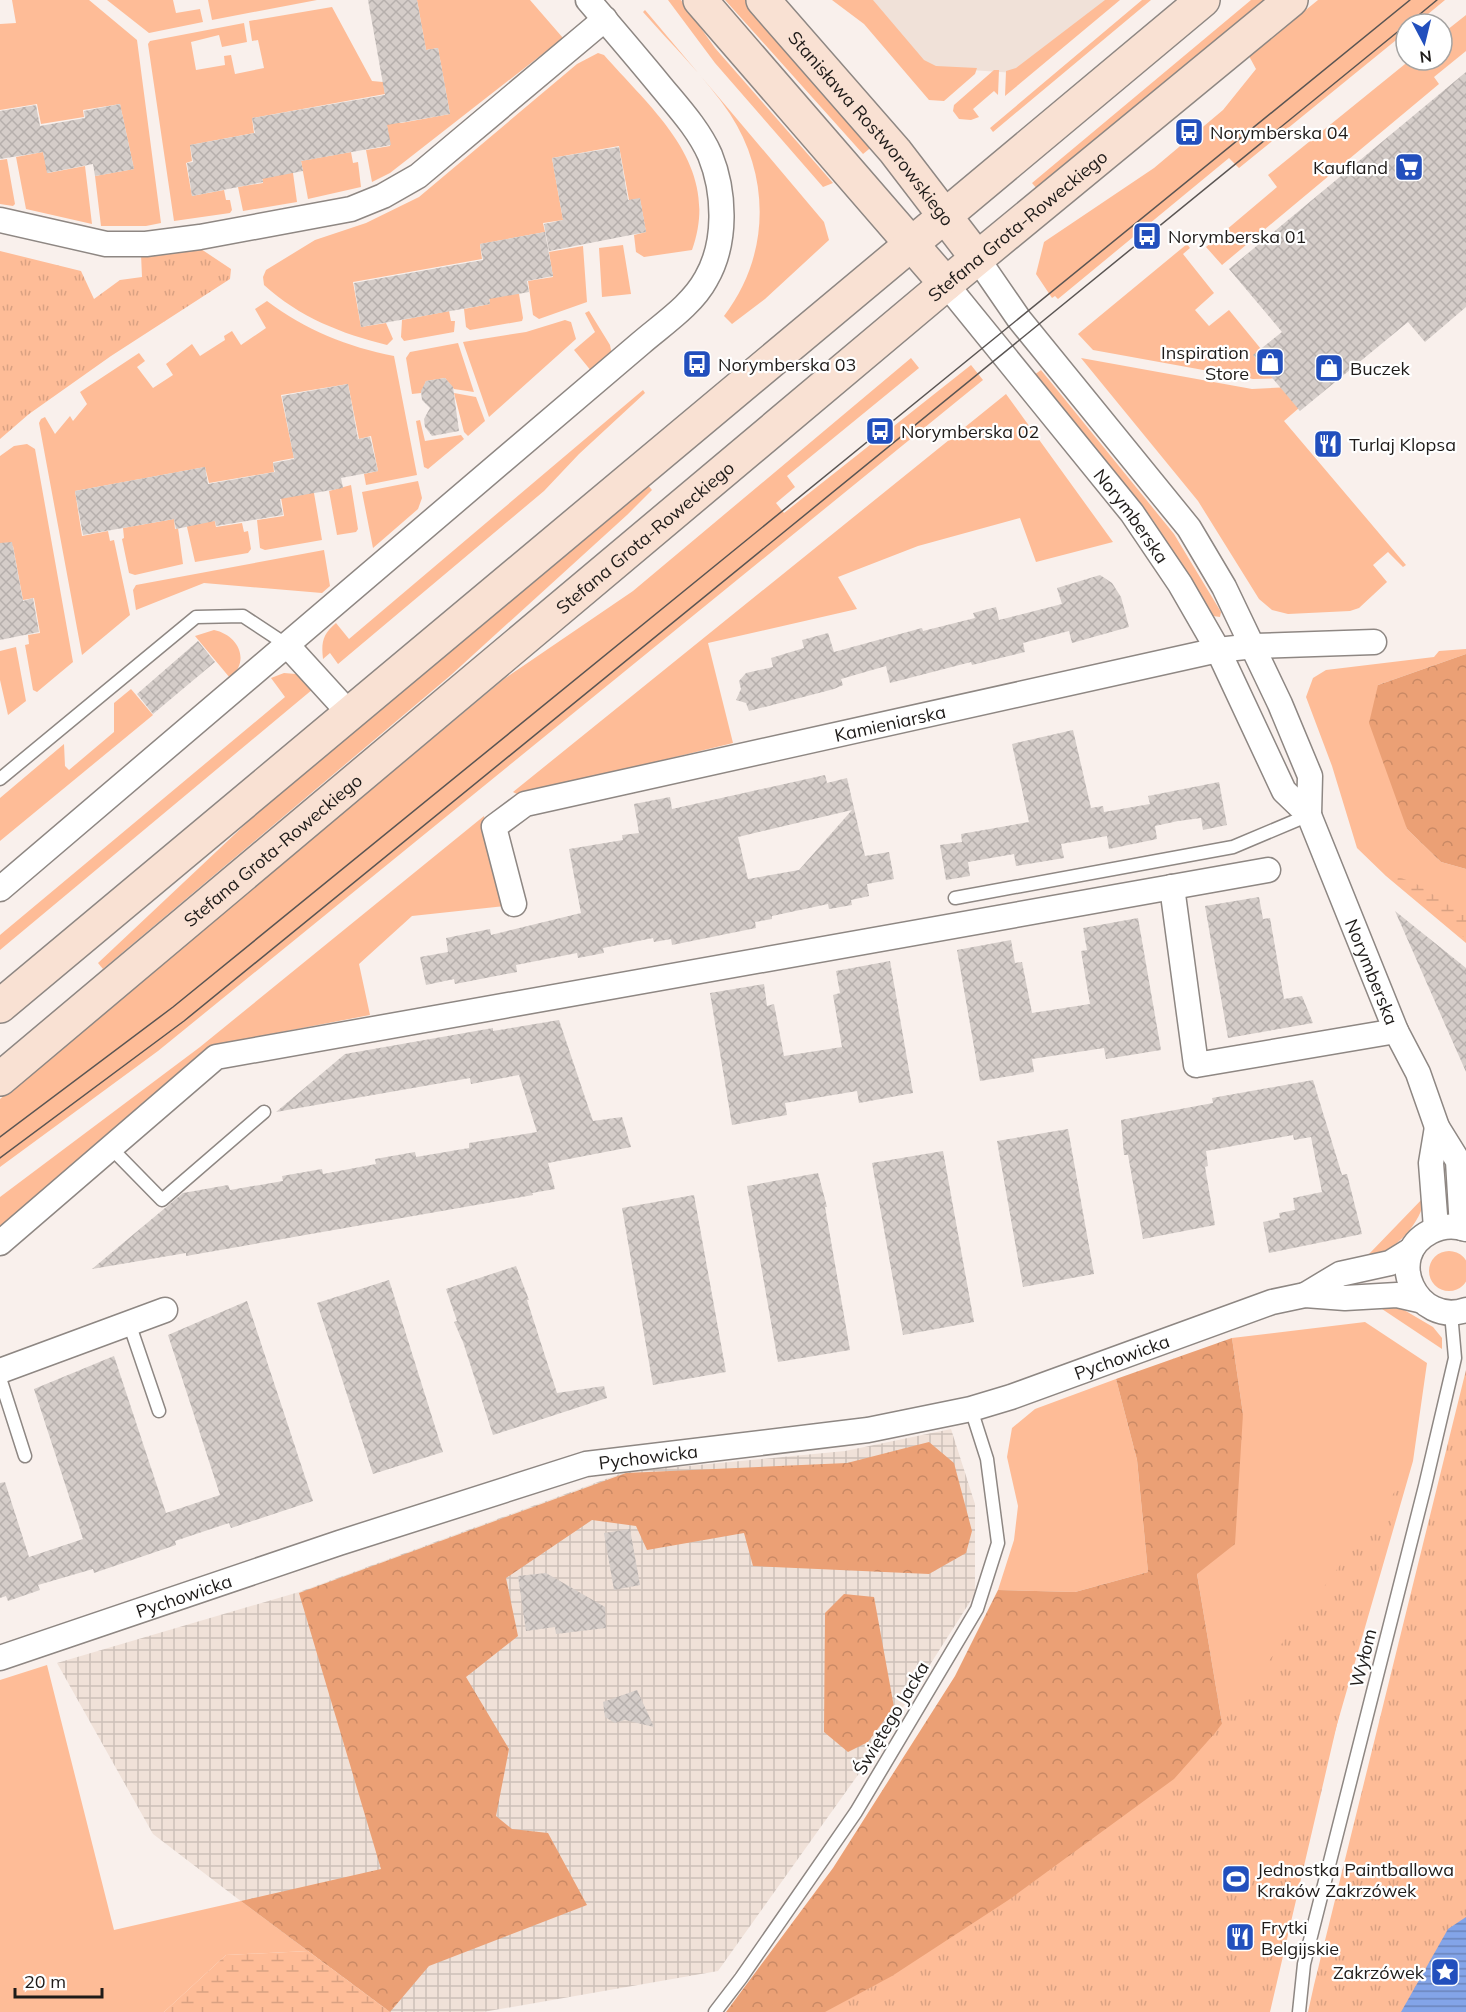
<svg xmlns="http://www.w3.org/2000/svg" width="1466" height="2012" font-family="Mulish,sans-serif">
	<style>
		.built { fill: #f0e1d8 }
		.industrial { fill: url(#industrial-grid) }
		.grass { fill: #febc97 }
		.forest { fill: url(#forest-crowns) }
		.wetland { fill: url(#wetland-marsh) }
		.park { fill: url(#park-tufts) }
		.water { fill: url(#water-rules) }
		.building { fill: url(#building-cross-hatch); fill-rule: evenodd }
		.lines { fill: none; stroke-linecap: round; stroke-linejoin: round }
		.service-casing { stroke: #8e8783; stroke-width: 15 }
		.minor-casing { stroke: #8e8783; stroke-width: 27 }
		.secondary-casing { stroke: #8e8783; stroke-width: 36 }
		.service { stroke: #fff; stroke-width: 12 }
		.minor { stroke: #fff; stroke-width: 24 }
		.secondary { stroke: #f9e1d3; stroke-width: 33 }
		.tram { stroke: #5a5553; stroke-width: 1.5 }
		.labels { text-anchor: middle; dominant-baseline: central; stroke-width: 4.5; stroke-linejoin: round; paint-order: stroke }
		.street-label { font-size: 18px; fill: #1e1b19; stroke: #fff }
		.poi-label { font-size: 18px; fill: #1e1b19; stroke: #fff; text-anchor: start }
	</style>
	<defs>
		<pattern id="industrial-grid" width="8" height="8" patternUnits="userSpaceOnUse" patternTransform="scale(1.5)"><rect width="8" height="8" fill="#f0e1d8"/><path d="M0 4h8M4 0v8" fill="none" stroke="#cdc0b9"/></pattern>
		<pattern id="forest-crowns" width="20" height="18" patternUnits="userSpaceOnUse" patternTransform="scale(1.5)"><rect width="20" height="18" fill="#eba075"/><path d="M2 6a3 3 0 1 1 6 0M12 15a3 3 0 1 1 6 0" fill="none" stroke="#c98965"/></pattern>
		<pattern id="wetland-marsh" width="20" height="14" patternUnits="userSpaceOnUse" patternTransform="scale(1.5)"><rect width="20" height="14" fill="#febc97"/><path d="M1 5h8M5 5V1M11 12h8M15 12V8" fill="none" stroke="#d9a182"/></pattern>
		<pattern id="park-tufts" width="24" height="20" patternUnits="userSpaceOnUse" patternTransform="scale(1.5)"><rect width="24" height="20" fill="#febc97"/><path d="M3 7l-1-3M5 7V3M7 7l1-3M15 17l-1-3M17 17v-4M19 17l1-3" fill="none" stroke="#d9a182"/></pattern>
		<pattern id="water-rules" width="6" height="5" patternUnits="userSpaceOnUse" patternTransform="scale(1.5)"><rect width="6" height="5" fill="#83a4e8"/><path d="M0 2.5h6" fill="none" stroke="#6b85bb"/></pattern>
		<pattern id="building-cross-hatch" width="8" height="8" patternUnits="userSpaceOnUse" patternTransform="scale(1.5)"><rect width="8" height="8" fill="#d5cdc9"/><path d="M0 0l8 8M0 8l8-8" fill="none" stroke="#b6afac"/></pattern>
	</defs>
	<rect width="100%" height="100%" fill="#f9f0ec"/>
	<path class="built" d="M868 0H1117L1027 74 927 67Z"/>
	<path class="industrial" d="M951 1429 975 1504V1594L875 1751 718 1971 483 2012H386L153 1834 57 1663 299 1592 625 1472 845 1451Z"/>
	<path class="grass" d="M12 0H89L137 40 161 223 146 226H101L95 176 134 169 120 104 83 110 84 117 41 124 37 104 0 110V24L16 23Z
		M107 0H173L176 13 200 9 203 22 149 33Z
		M208 0H317L212 20Z
		M417 0H530L563 38 390 173 372 182 366 150 390 146 386 118 401 123 450 114 438 48 426 50Z
		M668 0H681L715 48 833 183 823 187 715 63Z
		M725 0H746L874 145 863 154Z
		M832 0H873L924 60 936 66 977 68 975 74 944 101 929 100 864 24Z
		M1105 0H1120L1005 96 1006 71 1016 68Z
		M1142 0H1151L993 132 990 128Z
		M1251 0H1265L1038 190 1032 183Z
		M1318 0H1445L1416 24H1406V32L1239 168 1229 158 1058 299 1055 296 1052 298 1036 274 1044 242 1154 168 1223 110 1256 69 1249 56Z
		M332 7 372 81 383 82 385 94 252 118 254 133 190 145 192 161 186 163 192 196 224 190 226 200H230L232 210 230 213 174 221 148 44 150 41 244 23 247 42 222 47 219 35 191 42 196 70 225 65 224 56 231 55 235 74 264 68 258 40 252 41 249 21Z
		M645 10 824 222 829 240 765 299 732 324 724 316C770 256 771 177 730 114 706 78 671 44 643 12Z
		M1466 15V51L1434 77 1439 84 1222 265 1206 247 1277 187 1268 175 1410 60H1442V34Z
		M598 53 604 55C654 112 722 166 692 250L644 257 636 252 634 235 646 232 640 199 629 200 619 146 552 158 563 220 543 223 545 232 480 244 482 259 353 282 361 327 386 323 393 339 387 345C342 334 299 317 264 285L263 277 266 270 315 240 366 223 419 197 577 64Z
		M994 70H999L998 95 994 91 973 109 979 117 971 120 959 119 953 111 954 105Z
		M43 152 48 173 85 166 92 224 26 209 16 157Z
		M351 152 353 163 358 162 361 187 308 199 301 161Z
		M7 159 15 204 13 206 0 204V160Z
		M261 168 293 173 297 202 243 211 238 187 263 183Z
		M1187 244 1190 248 1183 254 1214 293 1195 310 1209 326 1229 310 1261 349 1254 355 1285 378 1253 379 1093 350 1078 334Z
		M623 245 631 294 602 297 599 248Z
		M583 246 587 302 539 319 533 315 528 281 553 277 549 252Z
		M488 288 519 294 523 318 522 321 470 330 466 327 464 309 490 304Z
		M267 301C305 330 348 347 394 356L417 475 366 485 364 474 378 471 371 436 359 439 348 384 281 395 294 458 273 462 274 472 209 483 205 467 75 491 82 536 108 531 110 541 114 540 130 615 82 655 39 423 41 419 45 417 55 434 70 416 73 421 87 404 80 392 139 353 145 361 137 367 153 388 173 375 166 364 192 344 200 356 225 340 224 336 232 331 241 345 266 328 255 309Z
		M449 311 451 321H455L454 332 404 341 401 337 402 320Z
		M589 311 610 345 612 355 592 372 574 350 595 332 585 313Z
		M565 320 571 322 576 339 489 417 463 342 526 332Z
		M458 343 474 392 454 389 445 378 426 381 421 393 412 394 406 358 410 352Z
		M911 358 919 368 787 476 795 487 776 503 784 513 971 365 983 380 158 1051 0 1167V1099L504 679 633 591Z
		M1081 358 1252 389 1292 387 1307 401 1284 421 1406 565 1403 567 1388 552 1373 565 1387 582 1359 608 1350 611 1288 614 1272 610 1259 599 1198 501Z
		M1041 370 1174 534 1221 612 1220 617 1213 616 1153 520 1034 375Z
		M643 390 645 393 579 454 544 491 338 664 330 653 323 659C321 642 323 634 336 623L349 639Z
		M454 393 476 397 485 421 468 436 464 432Z
		M1006 394 1113 542 1036 562 1020 518 918 546 838 577 857 609 708 643 733 743 519 795 513 792Z
		M420 420 425 441 461 435 464 439 428 469 424 467 416 421Z
		M27 444 35 449 73 662 37 692 33 690 25 645 29 644 28 635 40 633 34 598 23 600 13 546 0 548V456L14 446Z
		M418 481 422 498 418 509 373 548 362 492Z
		M647 484 652 490 627 515 451 675 103 969 98 963 269 802Z
		M351 485 358 529 356 532 337 535 329 491Z
		M280 491 314 493 322 540 265 550 260 548 257 520 284 516Z
		M213 513 216 527 242 523 244 532 248 531 251 549 248 553 195 562 187 527V517Z
		M174 519 175 529 178 528 183 564 135 575 129 573 122 539 124 538 123 528Z
		M324 550 330 586 322 593 204 583 136 610 133 590 136 585Z
		M214 630C238 635 251 660 230 678L195 636Z
		M16 647 26 701 8 715 0 680V651Z
		M1466 649V654L1378 685 1407 829 1441 862 1466 869V943L1386 876 1357 848 1332 766 1306 697 1313 678 1326 670 1434 657 1439 651Z
		M284 673 296 674 313 689 0 950V935L285 697 271 678Z
		M131 689 153 715 0 841V798L64 744 65 766 69 770 114 732V703Z
		M484 816 505 906 412 916 359 964 370 1015 224 1043 205 1054 0 1227V1197L200 1047Z
		M1426 1195C1420 1225 1397 1250 1368 1258V1255Z
		M1429 1271a20 20 0 1 1 40 0a20 20 0 1 1-40 0Z
		M1379 1307H1399L1433 1327 1442 1338V1349Z
		M1365 1322 1427 1363 1413 1461 1310 1818 1002 2012 1223 1729 1197 1574 1243 1414 1232 1338Z
		M1116 1379 1137 1460 1148 1572 1075 1592 998 1590 1014 1540 1018 1506 1007 1457 1012 1428 1035 1409Z
		M47 1665 114 1930 241 1901 308 1951 226 1955 164 2012H0V1680Z"/>
	<path class="forest" d="M1466 654V869L1441 862 1407 829 1369 723 1378 685Z
		M1232 1338 1243 1414 1235 1544 1197 1574 1223 1729 1002 2012H726L833 1868 955 1676 998 1590 1075 1592 1148 1572 1137 1460 1116 1379Z
		M929 1442 954 1463 972 1531 966 1553 929 1574 753 1566 744 1533 647 1550 636 1526 592 1520 506 1578 518 1636 466 1677 509 1749 496 1816 512 1829 548 1833 587 1905 429 1966 390 2012 241 1901 381 1869 299 1593 626 1473 847 1463Z
		M844 1594 874 1597 894 1707 868 1742 848 1752 824 1732 825 1613Z"/>
	<path class="wetland" d="M1398 877 1415 883 1466 916V939L1397 883Z
		M308 1951 390 2012H164L226 1955Z"/>
	<path class="park" d="M198 247 231 269 230 279 111 356 29 414 0 439V251L81 271 94 299 120 280 142 277 141 254Z
		M1466 1370V2012H1308L1314 1985Z
		M1405 1478 1355 1647 1270 2012H825L892 1976 1010 1899 1174 1779 1215 1733Z"/>
	<path class="water" d="M1466 1917V2012H1401L1448 1929Z"/>
	<path class="building" d="M368 0H417L426 50 438 48 450 114 387 125 391 145 301 161 303 171 262 179 263 182 192 196 187 163 193 162 190 145 255 133 252 118 385 95Z
		M1466 72V307L1425 342 1408 322 1300 411 1253 355 1282 332 1229 269Z
		M120 104 134 169 95 176 93 164 47 173 43 152 0 159V111L36 105 40 126 85 118 84 111Z
		M619 147 628 200 640 198 646 232 549 251 544 224 563 220 552 158Z
		M545 232 553 276 527 281 529 292 489 299 490 304 361 327 354 283 483 260 480 244Z
		M445 378 453 387 459 431 432 436 425 427 424 419 430 408 422 400 421 391 426 381Z
		M348 384 358 439 370 437 378 471 341 478 343 488 280 499 283 515 216 526 215 521 176 529 174 519 83 535 75 491 205 467 208 484 275 472 273 463 294 459 282 396Z
		M12 542 23 601 33 598 39 632 0 640V543Z
		M1100 575 1112 583 1121 597 1129 627 1072 643 1069 631 1023 643 1025 652 972 665 971 662 890 683 886 666 841 679 843 685 834 689 749 711 746 703 736 700 741 689 739 681 746 673 773 667 771 658 804 648 802 640 828 633 834 652 922 628 923 631 975 618 973 613 996 607 999 620 1062 604 1057 588Z
		M198 641 215 662 153 714 137 694Z
		M1073 730 1091 808 1103 806 1104 812 1150 804 1148 796 1219 782 1227 825 1203 830 1201 818 1178 821 1155 826 1157 839 1109 849 1107 836 1061 844 1064 858 1016 866 1014 854 968 862 970 876 946 880 940 845 962 842 961 834 1029 822 1012 744Z
		M825 775 827 783 847 778 865 856 889 852 894 879 867 884 869 896 851 900 852 905 829 909 828 904 772 916V919L755 922 756 928 672 945 671 939 654 942 653 938 603 948 604 953 578 958 577 953 516 965 517 972 455 984 454 979 426 985 420 957 448 952 446 938 490 929 491 935 581 913 569 849 623 840 622 835 639 833 634 804 670 797 672 809ZM852 810 799 870 748 879 738 837Z
		M1259 897 1263 919 1270 918 1284 999 1302 996 1313 1023 1228 1038 1205 906Z
		M1395 911 1466 968V1072Z
		M1138 918 1161 1050 1106 1059 1104 1048 1032 1059 1034 1072 980 1081 957 950 1011 940 1015 963 1022 962 1032 1013 1090 1004 1081 951 1087 950 1083 928Z
		M890 961 913 1093 859 1103 857 1091 785 1103 787 1115 732 1125 710 993 764 984 767 1006 774 1004 784 1056 842 1047 833 995 840 993 836 971Z
		M559 1020 593 1121 622 1117 631 1147 548 1163 555 1189 532 1193 533 1195 186 1256V1253L92 1269 183 1193 228 1185 230 1190 283 1181 282 1176 322 1169 323 1174 376 1164 375 1159 415 1152 416 1157 469 1148V1143L537 1132 519 1075 471 1084 470 1078 276 1112 345 1054 493 1028V1031Z
		M1313 1080 1342 1175 1347 1174 1362 1234 1269 1253 1263 1222 1280 1218 1279 1213 1295 1210 1293 1198 1322 1192 1311 1137 1294 1140 1293 1135 1206 1151 1208 1166 1205 1167 1215 1225 1143 1239 1128 1155H1124L1121 1120 1213 1103 1212 1098Z
		M1068 1129 1094 1274 1023 1287 997 1141Z
		M943 1151 974 1322 903 1335 872 1163Z
		M818 1173 827 1207H825L850 1350 778 1362 747 1186Z
		M694 1195 726 1372 653 1385 622 1208Z
		M516 1266 529 1300H527L557 1393 604 1386 607 1398 493 1435 463 1342 454 1322 457 1321 446 1289Z
		M389 1280 443 1452 373 1474 317 1303Z
		M247 1301 313 1501 231 1528 229 1523 175 1541 176 1545 94 1573 93 1569 38 1585 40 1590 8 1601 6 1596 0 1598V1483L5 1482 29 1557 83 1539 34 1389 114 1356 166 1513 220 1495 168 1335Z
		M630 1529 640 1585 614 1590 604 1533Z
		M546 1573 605 1607 606 1628 556 1634 555 1627 526 1631 518 1576Z
		M637 1690 654 1727 625 1720 615 1723 605 1717 603 1702Z"/>
	<g class="lines">
		<g class="service-casing">
			<path id="service" d="M0 779 196 617 243 616 287 645
				M955 898 1233 847 1309 815
				M111 1148 162 1200 264 1112
				M129 1323 159 1411
				M0 1378 25 1456
				M715 2012 741 1978 856 1812 977 1609 998 1543 987 1459 971 1409
				M1299 2012 1304 1964 1425 1486 1455 1358 1451 1313"/>
		</g>
		<g class="minor-casing">
			<g id="minor">
				<path d="M0 220 106 244H146L200 237 351 209 383 196 418 176 605 19"/>
				<path d="M977 258 1019 319 1189 528 1224 587 1280 704 1310 776 1309 815"/>
				<path id="s1" d="M946 284 1132 513 1180 584 1218 650 1284 791 1309 815 1396 1031 1418 1073 1437 1127 1458 1161 1462 1228"/>
				<path d="M287 645 350 714"/>
				<path d="M1172 887 1196 1065 1396 1031"/>
				<path d="M0 889 641 343C663 324 692 305 706 279 727 243 725 192 710 155 698 128 677 106 659 84 636 56 612 28 588 0"/>
				<path id="s2" d="M514 904 494 827 525 804 1218 650 1254 646 1374 642"/>
				<path d="M1436 1228 1431 1163 1437 1127"/>
				<path d="M1466 1229C1454 1225 1441 1226 1430 1232 1383 1256 1417 1327 1466 1310"/>
				<path d="M0 1243 216 1057 1268 870"/>
				<path d="M1305 1295 1340 1274 1390 1263 1411 1250"/>
				<path d="M0 1371 165 1310"/>
				<path id="s3" d="M0 1658 339 1543 586 1464 868 1430 971 1409 1011 1397 1272 1302 1305 1295 1345 1298 1397 1295 1419 1300"/>
			</g>
		</g>
		<g class="secondary-casing">
			<g id="secondary">
				<path d="M700 0 946 284"/>
				<path id="s4" d="M763 0 895 151 977 258"/>
				<path d="M0 1006 1203 0"/>
				<path id="s5" d="M0 1079 946 284 1291 0"/>
			</g>
		</g>
		<use href="#service" class="service"/>
		<use href="#minor" class="minor"/>
		<use href="#secondary" class="secondary"/>
		<path class="tram" d="M1408 24 1437 0
			M0 1137 173 1007 1410 0
			M0 1158 184 1021 1406 25"/>
	</g>
	<defs>
		<g id="bus-square" transform="scale(1.5)"><rect x="-9" y="-9" width="18" height="18" rx="4" fill="#224fbd" stroke="#fff"/><path d="M-5-6H5V4H4V6H2V4H-2V6H-4V4H-5ZM-3.5-4V0h7V-4ZM-3.5 1.2v1.5H-2V1.2ZM2 1.2v1.5H3.5V1.2Z" fill="#fff"/></g>
		<g id="supermarket-square" transform="scale(1.5)"><rect x="-9" y="-9" width="18" height="18" rx="4" fill="#224fbd" stroke="#fff"/><path d="M-6-5.5h2.5l.6 2H6L4.5 2H-2.5L-4.4-4H-6ZM-1.5 3.2a1.3 1.3 0 1 0 .1 0ZM3 3.2a1.3 1.3 0 1 0 .1 0Z" fill="#fff"/></g>
		<g id="shop-square" transform="scale(1.5)"><rect x="-9" y="-9" width="18" height="18" rx="4" fill="#224fbd" stroke="#fff"/><path d="M-5-2.5h2.3a2.7 3.5 0 0 1 5.4 0H5L5.5 6h-11ZM-1.5-2.5h3a1.5 2.3 0 0 0-3 0Z" fill="#fff"/></g>
		<g id="restaurant-square" transform="scale(1.5)"><rect x="-9" y="-9" width="18" height="18" rx="4" fill="#224fbd" stroke="#fff"/><path d="M-5-6h1v4h1v-4h1v4h1v-4h1v5L-1.5 .5V6h-2V.5L-5-1ZM5-6V6H3V1.5H1.5Q1.5-4 5-6Z" fill="#fff"/></g>
		<g id="stadium-square" transform="scale(1.5)"><rect x="-9" y="-9" width="18" height="18" rx="4" fill="#224fbd" stroke="#fff"/><path d="M0-5a6.5 5 0 1 0 0 10a6.5 5 0 1 0 0-10ZM-3.5-1.8h7v3.6h-7Z" fill="#fff"/></g>
		<g id="sight-square" transform="scale(1.5)"><rect x="-9" y="-9" width="18" height="18" rx="4" fill="#224fbd" stroke="#fff"/><path d="M0-6L1.8-2.2L6-1.7L2.9 1.2L3.7 5.4L0 3.3L-3.7 5.4L-2.9 1.2L-6-1.7L-1.8-2.2Z" fill="#fff"/></g>
	</defs>
	<g fill-rule="evenodd">
		<use href="#bus-square" x="1189" y="132"/>
		<use href="#supermarket-square" x="1409" y="167"/>
		<use href="#bus-square" x="1147" y="236"/>
		<use href="#shop-square" x="1270" y="362"/>
		<use href="#bus-square" x="697" y="364"/>
		<use href="#shop-square" x="1329" y="368"/>
		<use href="#bus-square" x="880" y="431"/>
		<use href="#restaurant-square" x="1328" y="444"/>
		<use href="#stadium-square" x="1236" y="1879"/>
		<use href="#restaurant-square" x="1240" y="1937"/>
		<use href="#sight-square" x="1445" y="1972"/>
	</g>
	<g class="labels">
		<g class="street-label">
			<text stroke="none"><textPath href="#s4" startOffset="168">Stanisława Rostworowskiego</textPath></text>
			<text stroke="none"><textPath href="#s5" startOffset="1328">Stefana Grota-Roweckiego</textPath></text>
			<text stroke="none"><textPath href="#s1" startOffset="297">Norymberska</textPath></text>
			<text stroke="none"><textPath href="#s5" startOffset="842">Stefana Grota-Roweckiego</textPath></text>
			<text stroke="none"><textPath href="#s2" startOffset="492">Kamieniarska</textPath></text>
			<text stroke="none"><textPath href="#s5" startOffset="356">Stefana Grota-Roweckiego</textPath></text>
			<text stroke="none"><textPath href="#s1" startOffset="816">Norymberska</textPath></text>
			<text stroke="none"><textPath href="#s3" startOffset="1166">Pychowicka</textPath></text>
			<text stroke="none"><textPath href="#s3" startOffset="680">Pychowicka</textPath></text>
			<text stroke="none"><textPath href="#s3" startOffset="194">Pychowicka</textPath></text>
			<text transform="translate(1363 1658) rotate(-76)">Wyłom</text>
			<text transform="translate(891 1718) rotate(-59)">Świętego Jacka</text>
		</g>
		<g class="poi-label">
			<text x="1210" y="132">Norymberska 04</text>
			<text x="1388" y="167" text-anchor="end">Kaufland</text>
			<text x="1168" y="236">Norymberska 01</text>
			<text x="1249" y="352" text-anchor="end">Inspiration<tspan x="1249" dy="21">Store</tspan></text>
			<text x="718" y="364">Norymberska 03</text>
			<text x="1350" y="368">Buczek</text>
			<text x="901" y="431">Norymberska 02</text>
			<text x="1349" y="444">Turlaj Klopsa</text>
			<text x="1257" y="1869">Jednostka Paintballowa<tspan x="1257" dy="21">Kraków Zakrzówek</tspan></text>
			<text x="1261" y="1927">Frytki<tspan x="1261" dy="21">Belgijskie</tspan></text>
			<text x="1424" y="1972" text-anchor="end">Zakrzówek</text>
		</g>
	</g>
	<g transform="translate(1424 42) rotate(173)"><circle r="28" fill="#ffffff" stroke="#a5a4a3" stroke-width="1.5"/>
	<path d="M0-4.5L10 22L0 15L-10 22Z" fill="#224fbd"/>
	<text y="-9" font-size="16" font-weight="bold" text-anchor="middle" fill="#1e1b19">N</text>
	</g>
	<path d="M15 1988v9h87v-9" fill="none" stroke="#1e1b19" stroke-width="3"/>
	<text x="24" y="1988" font-size="18" fill="#1e1b19" stroke="#ffffff" stroke-width="4.5" paint-order="stroke">20 m</text>
</svg>
